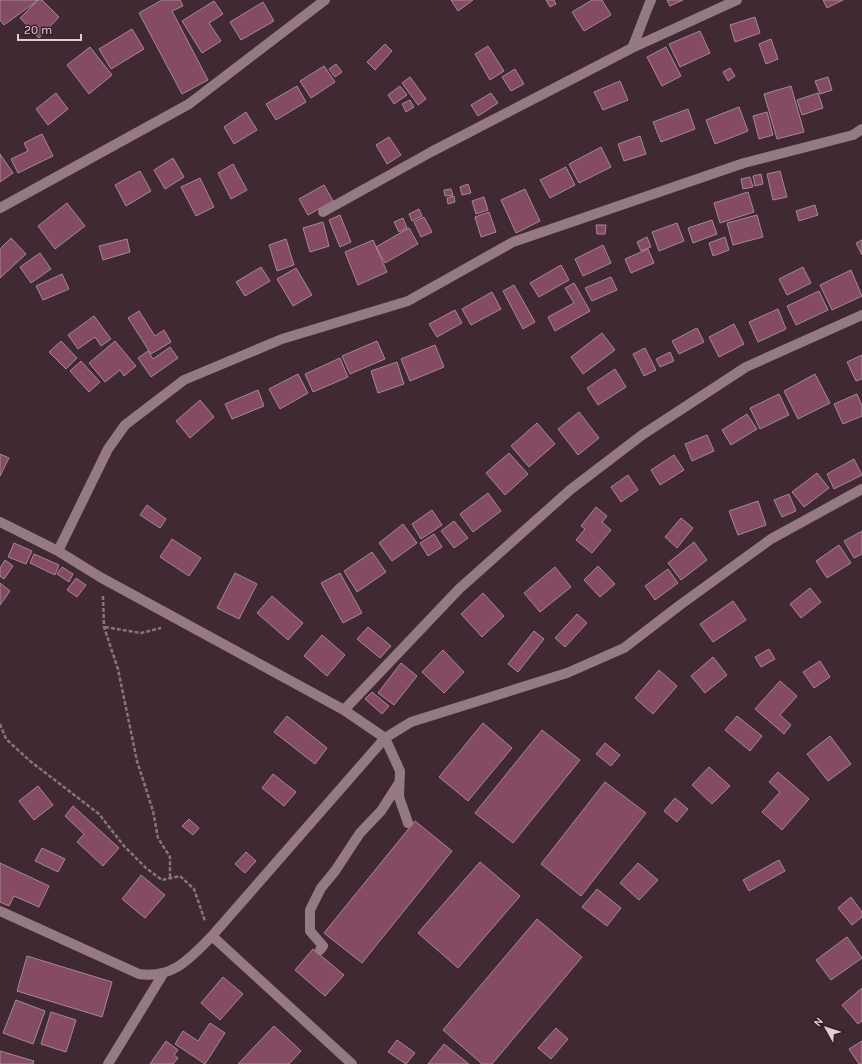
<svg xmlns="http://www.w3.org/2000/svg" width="862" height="1064" font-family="Karla,sans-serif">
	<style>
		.building { fill: #844b62; stroke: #a58993 }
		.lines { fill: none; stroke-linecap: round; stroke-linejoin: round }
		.path { stroke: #88757c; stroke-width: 2.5; stroke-dasharray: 4 2; stroke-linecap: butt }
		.minor { stroke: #957983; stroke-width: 10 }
	</style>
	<rect width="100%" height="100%" fill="#402932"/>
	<path class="building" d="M0 0H36L37 1 4 25 0 20Z
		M38 0H42L59 17 39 38 20 18Z
		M162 0H180L183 6 172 11 208 80 182 94 139 13Z
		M451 0H473L458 11Z
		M546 0H554L556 4 550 7Z
		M592 0H602L611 15 584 31 572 12Z
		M667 0H683L670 6Z
		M823 0H843L827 8Z
		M214 1 223 14 209 23 221 41 202 53 182 21Z
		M263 2 274 21 241 40 230 22Z
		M755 17 760 33 735 42 730 25Z
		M132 29 144 49 111 69 99 49Z
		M700 31 710 53 680 67 669 44Z
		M771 39 778 59 766 64 759 44Z
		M385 44 392 51 375 70 367 62Z
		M488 46 504 71 490 80 475 54Z
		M90 47 112 75 89 94 67 65Z
		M666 47 681 76 662 86 647 57Z
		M336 64 342 72 335 77 329 69Z
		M324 66 335 82 311 98 300 81Z
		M730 68 735 76 728 81 723 72Z
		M515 69 524 84 511 91 502 77Z
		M410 77 426 99 418 105 402 83Z
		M828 77 832 90 820 94 815 81Z
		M620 81 628 100 603 110 594 92Z
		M297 86 306 102 276 120 266 104Z
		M400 86 407 95 394 104 388 95Z
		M791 86 804 132 777 139 764 94Z
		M56 93 68 109 48 125 36 109Z
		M491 93 498 103 478 116 471 105Z
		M818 93 823 108 802 115 797 100Z
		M410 100 414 107 406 112 402 104Z
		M739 107 748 131 715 144 706 120Z
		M688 109 695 129 661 142 653 122Z
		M246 112 257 130 234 144 224 127Z
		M767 112 773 135 759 139 753 116Z
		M42 134 53 156 18 173 11 159 28 151 24 143Z
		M640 136 646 154 624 161 618 144Z
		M389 137 401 155 387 164 376 145Z
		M601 147 611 167 579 183 569 164Z
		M0 154 13 173 0 182Z
		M173 158 184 177 165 189 154 170Z
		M233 164 247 190 231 199 218 173Z
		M566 167 575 185 550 198 540 180Z
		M140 171 151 191 126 206 115 185Z
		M780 171 787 197 773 200 767 174Z
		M761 174 763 184 755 186 753 176Z
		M750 177 753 187 743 189 741 179Z
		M200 178 214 207 196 216 181 187Z
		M468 184 471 193 462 195 460 187Z
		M324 185 333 201 308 215 299 199Z
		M451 189 453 195 445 196 444 190Z
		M525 189 540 221 516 233 501 200Z
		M748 192 754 212 720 223 714 203Z
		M454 196 455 202 448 204 447 198Z
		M484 197 488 210 476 214 472 201Z
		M67 203 85 226 55 249 38 226Z
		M815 205 818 215 799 221 796 211Z
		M419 209 422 216 412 221 409 214Z
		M489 212 496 232 481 237 475 217Z
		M340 215 351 242 340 247 329 220Z
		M757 215 763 237 733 245 727 223Z
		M424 217 432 232 421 237 414 222Z
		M403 218 407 228 399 232 394 222Z
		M712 220 717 234 693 243 688 228Z
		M323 222 329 246 310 252 303 228Z
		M677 223 684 241 659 251 652 232Z
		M596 225H606L605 234H597Z
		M409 228 418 244 385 263 376 247Z
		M647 237 651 247 641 251 637 242Z
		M725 237 729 250 713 256 709 243Z
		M11 238 26 254 0 278V249Z
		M127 239 130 252 103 260 99 246Z
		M286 239 294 265 277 271 269 245Z
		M373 240 387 272 358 285 345 252Z
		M862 240V255L856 243Z
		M603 245 611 263 583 276 575 259Z
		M648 249 654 263 631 273 625 259Z
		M40 253 51 269 31 283 20 267Z
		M561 265 569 280 539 297 530 283Z
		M261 267 270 281 245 296 236 282Z
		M803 267 811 283 787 295 779 279Z
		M296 268 312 295 293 306 277 279Z
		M851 270 862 296 832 310 820 285Z
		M62 274 69 289 43 300 36 286Z
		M611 277 617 290 592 301 585 288Z
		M574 283 590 311 555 331 548 317 574 303 565 288Z
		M514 285 535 322 523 329 503 291Z
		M819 291 828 310 796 325 787 306Z
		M492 292 501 309 471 325 462 309Z
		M778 309 786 329 758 342 749 322Z
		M455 310 462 323 437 337 429 324Z
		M139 311 155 336 164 330 171 342 151 354 128 318Z
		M94 316 111 339 101 346 95 337 78 349 68 335Z
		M734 324 744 344 719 357 709 337Z
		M697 328 704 342 679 354 672 341Z
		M602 333 615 350 583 374 571 357Z
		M61 341 77 358 66 369 49 352Z
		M115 341 136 366 124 376 120 370 105 382 89 363Z
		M377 341 385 359 350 374 342 356Z
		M435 345 444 367 410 381 401 359Z
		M170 347 178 358 151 377 138 358 148 351 153 359Z
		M645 348 656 370 644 376 633 354Z
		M670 352 674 361 660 367 656 359Z
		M862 355V379L856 381 847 362Z
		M340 358 348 377 313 392 305 374Z
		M81 361 100 382 89 392 70 371Z
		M397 362 404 384 378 393 371 371Z
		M615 369 626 387 598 405 587 388Z
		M298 374 308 393 280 409 269 389Z
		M815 374 830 403 798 419 784 391Z
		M258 390 264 406 232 419 225 404Z
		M779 394 789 415 760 429 750 408Z
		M857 394 862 406V416L843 424 834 404Z
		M200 400 214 417 190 438 176 421Z
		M579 412 599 438 578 455 558 429Z
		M747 414 757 429 731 445 722 430Z
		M537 423 555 444 529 467 511 446Z
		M707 435 714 451 692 461 685 444Z
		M509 453 528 474 505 495 486 473Z
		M0 454 9 458 0 476Z
		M674 455 684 470 660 485 651 470Z
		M854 459 862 475 834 489 827 474Z
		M817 473 829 488 804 507 792 492Z
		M628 475 638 490 621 502 611 487Z
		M488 493 501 511 473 532 460 514Z
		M789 494 796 511 782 517 774 500Z
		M758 501 766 525 738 535 729 511Z
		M147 505 166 519 160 528 140 515Z
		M596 507 607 516 602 522 611 530 592 553 576 540 585 529 581 526Z
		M432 510 442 525 421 539 412 524Z
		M681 518 693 528 677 548 665 537Z
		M454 521 468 538 454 548 441 531Z
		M403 524 417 543 392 561 379 543Z
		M862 531V554L854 558 844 541Z
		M434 534 442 547 428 556 420 543Z
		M172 539 201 558 189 576 160 557Z
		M694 542 707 560 681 580 668 563Z
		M14 543 32 551 26 564 8 557Z
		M839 545 851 563 827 578 816 561Z
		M372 552 386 572 357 592 344 571Z
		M34 554 59 565 55 575 30 563Z
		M5 560 13 566 4 579 0 576V568Z
		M598 566 615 584 600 597 584 580Z
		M62 567 73 574 69 582 57 574Z
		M555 567 571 587 540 612 524 593Z
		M668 569 678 583 655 600 645 586Z
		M235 573 257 584 239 619 217 608Z
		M340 573 362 613 343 623 321 583Z
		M76 578 86 585 77 597 67 590Z
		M0 583 10 591 0 605Z
		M810 588 821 602 801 618 790 604Z
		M483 593 504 616 482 637 461 614Z
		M272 596 303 623 288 640 257 613Z
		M733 601 746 620 713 642 700 624Z
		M577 614 587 623 565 647 555 638Z
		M368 627 391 646 380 658 357 639Z
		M534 631 544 639 518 672 508 664Z
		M322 635 345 655 327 676 304 656Z
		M769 649 775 659 761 667 755 657Z
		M443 650 464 672 444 693 422 672Z
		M713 657 727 675 705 693 691 676Z
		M820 661 830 677 814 688 803 672Z
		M401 663 417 676 394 705 378 693Z
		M659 670 677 686 653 714 635 698Z
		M780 681 797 696 780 715 791 725 784 734 755 709Z
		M372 692 389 706 382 714 365 699Z
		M287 716 327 748 315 764 274 732Z
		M737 716 762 736 750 751 725 730Z
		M483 723 512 748 468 801 439 777Z
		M542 730 580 760 513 843 475 813Z
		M830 736 851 764 828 781 807 754Z
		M605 743 620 755 611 766 596 754Z
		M709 767 730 786 712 804 692 785Z
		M778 772 809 799 782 830 762 812 780 792 769 782Z
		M273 774 296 792 284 806 262 788Z
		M605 782 646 813 581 896 541 864Z
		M38 786 53 805 34 820 19 801Z
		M675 798 688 809 677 822 664 811Z
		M73 806 119 848 103 866 77 842 84 834 65 816Z
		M189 819 199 828 193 835 182 826Z
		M415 821 452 851 362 963 324 933Z
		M42 848 65 859 58 872 35 861Z
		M246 852 256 861 245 873 235 864Z
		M779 860 785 871 749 891 743 880Z
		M480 862 520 896 458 968 418 933Z
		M0 863 49 886 39 907 14 896 9 906 0 902Z
		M638 863 658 880 639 900 620 883Z
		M141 875 165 895 145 918 122 899Z
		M597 889 621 908 607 926 582 907Z
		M851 897 862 912V917L852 925 838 908Z
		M537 919 582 957 492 1064H482L443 1030Z
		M847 937 862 958 831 980 816 960Z
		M313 949 344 975 325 996 295 970Z
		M27 956 112 982 102 1017 17 991Z
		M223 977 243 994 220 1020 201 1003Z
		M862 988V1021L858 1024 842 1005Z
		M16 1000 45 1011 33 1044 3 1033Z
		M51 1012 76 1020 66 1052 41 1044Z
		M210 1023 225 1033 205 1064 175 1044 183 1031 198 1041Z
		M274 1026 301 1051 289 1064H238Z
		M556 1028 568 1039 551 1059 538 1048Z
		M397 1040 415 1053 406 1064 388 1052Z
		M166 1041 178 1050 174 1055 178 1058 173 1064H150Z
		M862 1041V1064H859L849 1049Z
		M444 1044 469 1064H428Z
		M0 1051 34 1061 33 1064H0Z"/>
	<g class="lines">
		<path class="path" d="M103 596 104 627 118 669 137 761 153 811 158 838 170 857V879
			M105 627 141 633 161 628
			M0 724 6 739 30 761 99 814 124 846 146 868 162 880 180 876 194 889 205 921"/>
		<path class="minor" d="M632 48C639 32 644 16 651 0
			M0 208 189 104 325 0
			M323 212 431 152 632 48 737 0
			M0 522 58 551 100 577 344 710 385 738 212 936C190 958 173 979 139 974L0 911
			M58 551 108 449 125 425 184 380 282 339 408 301 513 242 744 163 853 135 862 129
			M344 710 459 589 570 490 642 435 746 367 862 315
			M408 823 399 797 400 771 385 738 411 722 567 673 624 648 680 605 771 539 862 489
			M212 936 352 1064
			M320 950 323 946 310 931V910L321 888 335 871 360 833 381 811 399 783
			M108 1064 163 974"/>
	</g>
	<g transform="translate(826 1028) rotate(309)" stroke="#361f28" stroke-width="3" paint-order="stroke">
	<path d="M0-3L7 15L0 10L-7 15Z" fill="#dfcfd5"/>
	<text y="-6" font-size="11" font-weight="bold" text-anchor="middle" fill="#dfcfd5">N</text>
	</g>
	<path d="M18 34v6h63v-6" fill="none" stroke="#dfcfd5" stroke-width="2"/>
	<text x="24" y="34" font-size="12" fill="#dfcfd5" stroke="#361f28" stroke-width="3" paint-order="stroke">20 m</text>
</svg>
